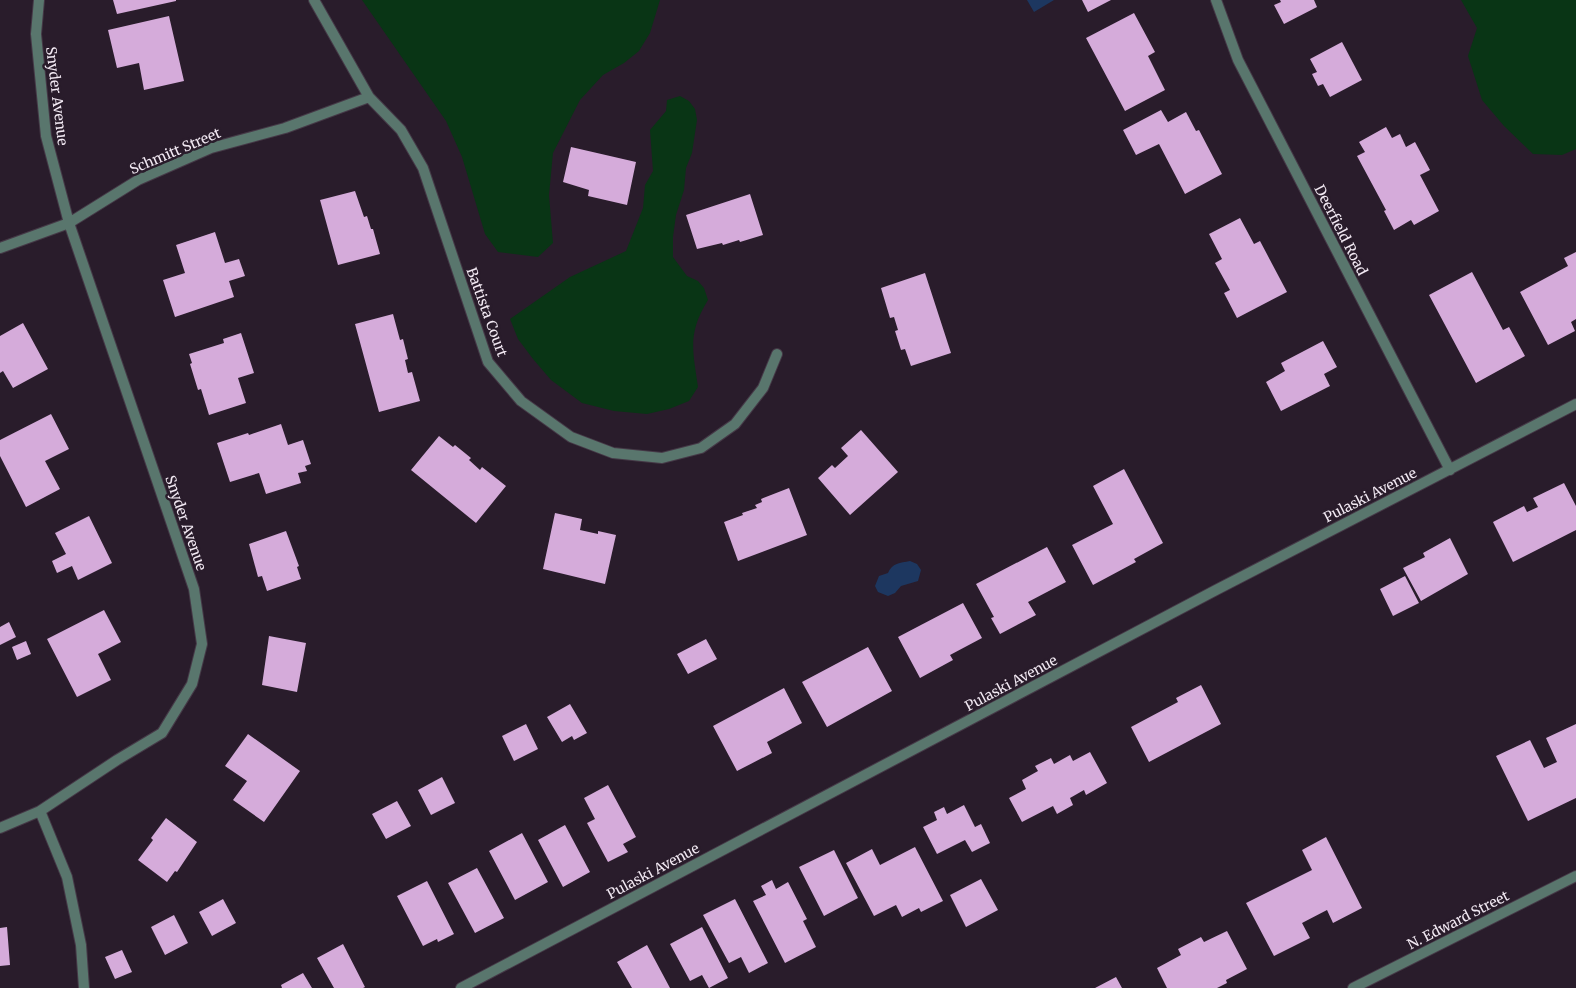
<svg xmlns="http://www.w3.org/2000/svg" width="1576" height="988" font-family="Merriweather,serif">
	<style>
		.green { fill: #093515 }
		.water { fill: #1d3760 }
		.building { fill: #d5abda }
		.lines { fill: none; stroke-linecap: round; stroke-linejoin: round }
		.street-casing { stroke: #453947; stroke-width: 12 }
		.street { stroke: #59766d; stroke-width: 10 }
		.labels { text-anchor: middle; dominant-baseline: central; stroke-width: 5; stroke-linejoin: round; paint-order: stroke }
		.street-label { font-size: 14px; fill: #f2e9f3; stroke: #291c2b }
	</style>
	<rect width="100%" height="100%" fill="#291c2b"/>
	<path class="green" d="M362 0H660L650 33 639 51 624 63 603 75 580 100 553 153 549 195 553 243 538 257 498 252 485 234 462 157 446 121Z
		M1461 0H1576V149L1562 155 1533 154 1504 126 1482 100 1468 56 1477 28Z
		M680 96 689 101 695 109 697 120 692 153 686 168 684 190 676 215 673 237V257L687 276 698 281 704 288 708 300C687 334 693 351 698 387L689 401 669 409 647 414 614 411 582 403 551 380 533 359 518 339 510 319 570 277 626 251 643 208 645 185 653 171 650 130 666 111 667 100Z"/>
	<path class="water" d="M1027 0H1054L1034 12Z
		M910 561 917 564 921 570 918 581 901 586 895 593 888 596 878 592 875 586 879 576 888 573C892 563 900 563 910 561Z"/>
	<path class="building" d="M113 0H176V1L117 14Z
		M1082 0H1111L1088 12Z
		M1280 0H1314L1317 7 1284 24 1274 5 1281 2Z
		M1134 13 1155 52 1148 56 1165 90 1125 111 1086 38Z
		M169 16 184 81 144 90 139 63 117 68 108 30Z
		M1342 42 1362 80 1330 97 1323 84 1318 86 1312 74 1317 72 1310 59Z
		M1161 110 1168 122 1186 112 1196 131 1199 130 1222 174 1185 194 1159 144 1136 155 1123 130Z
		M1386 127 1392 138 1400 134 1406 147 1415 142 1430 170 1420 175 1439 211 1414 225 1411 220 1394 230 1384 211 1386 210 1357 156 1365 152 1359 142Z
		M571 147 636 162 627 205 588 196 589 190 563 182Z
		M355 191 364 217 367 216 371 229H373L380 254 338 265 320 200Z
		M750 194 763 235 740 242 739 240 723 245 722 243 697 249 686 215Z
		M1240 218 1254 244 1260 241 1287 292 1237 318 1224 293 1230 290 1215 263 1222 259 1209 234Z
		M215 232 225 263 239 259 245 276 229 281 234 297 175 317 163 280 185 273 176 245Z
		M1576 252V319L1571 322 1575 331 1548 345 1520 292 1568 266 1564 258Z
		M1472 272 1503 330 1509 327 1525 356 1476 383 1429 295Z
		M925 273 951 353 911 366 905 349 901 350 895 331 898 330 894 317 890 318 881 288Z
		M393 314 400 340 403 339 408 359 405 360 408 373 412 372 420 401 379 412 355 324Z
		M23 323 48 369 13 388 3 371 0 373V336Z
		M241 333 254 373 238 378 246 403 209 415 201 389 198 390 190 364 192 363 189 354 224 343 223 339Z
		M1323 341 1337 367 1324 374 1330 386 1281 411 1266 382 1285 371 1281 363Z
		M51 414 69 449 45 461 60 489 26 507 0 456V440Z
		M281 424 288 445 303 440 311 464 305 466 307 471 298 473 301 483 266 494 259 473 230 482 217 443 248 433 249 435Z
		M861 430 898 472 850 515 818 478 832 465 835 468 848 456 841 448Z
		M439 436 453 447 455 445 471 458 469 460 480 470 482 467 506 486 476 523 411 470Z
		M1124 469 1163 543 1134 559 1136 562 1093 585 1072 545 1113 524 1093 486Z
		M1564 483 1576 506V530L1513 562 1493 522 1524 506 1527 512 1538 507 1533 498Z
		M789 488 807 535 738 561 724 522 743 515 742 513 757 508 755 505 762 502 761 499Z
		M555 513 582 519 580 530 598 534V531L616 535 605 584 543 569Z
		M89 516 112 563 78 580 72 566 57 573 52 561 66 554 55 533Z
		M286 531 299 566 297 567 301 579 267 591 262 576 258 577 249 544Z
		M1450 538 1468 574 1421 601 1403 568 1425 557 1423 553Z
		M1047 547 1066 582 1028 602 1036 615 1000 634 991 618 994 617 976 584Z
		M1405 576 1419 603 1393 616 1380 589Z
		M963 603 982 638 950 655 953 660 920 678 898 637Z
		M104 610 121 642 98 654 111 680 77 697 47 639Z
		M9 622 16 637 0 645V627Z
		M269 636 306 643 297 692 262 685Z
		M706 639 717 659 688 674 677 654Z
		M26 641 31 654 17 660 12 647Z
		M868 647 892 691 827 727 802 682Z
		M1201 685 1221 724 1149 762 1131 727 1178 702 1176 698Z
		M784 688 802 723 767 742 772 753 737 771 713 726Z
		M570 704 587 733 574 740 572 736 562 742 547 717Z
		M526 724 538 749 514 761 502 736Z
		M1576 724V798L1528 821 1496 756 1530 740 1544 768 1557 762 1546 738Z
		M248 734 300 771 264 822 233 800 247 781 225 766Z
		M1090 752 1107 783 1086 795 1084 790 1070 798 1073 805 1057 814 1053 806 1022 822 1009 798 1026 789 1022 780 1038 771 1035 766 1051 758 1054 764 1070 755 1073 761Z
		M442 777 455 803 431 815 418 790Z
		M608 785 636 837 623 844 628 852 608 862 587 823 595 819 584 798Z
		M397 801 411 826 386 839 372 814Z
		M964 805 975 827 981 824 990 843 972 852 965 840 937 854 923 827 937 820 934 812 944 807 947 814Z
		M166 818 197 842 177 872 175 871 167 882 138 860 153 840 151 838Z
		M565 825 590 872 563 887 538 840Z
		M522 833 548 882 515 900 489 851Z
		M1326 837 1362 908 1333 923 1327 910 1302 923 1310 938 1274 956 1246 903 1312 870 1302 850Z
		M915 847 943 901 921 912 919 908 902 917 896 905 874 916 846 863 872 849 880 865Z
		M834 850 858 898 824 916 799 867Z
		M477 868 504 918 475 933 448 883Z
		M981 879 998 910 966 927 950 895Z
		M772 880 776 889 788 882 807 919 803 921 816 947 785 963 753 901 766 895 761 886Z
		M427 881 454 934 438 942 437 939 423 946 397 896Z
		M223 899 236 923 212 936 199 912Z
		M735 899 768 963 749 973 741 957 729 963 703 915Z
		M174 915 188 943 165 955 151 927Z
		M7 927 10 965 0 966V928Z
		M702 927 728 978 709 988 702 975 690 981 670 944Z
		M1227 931 1247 969 1226 980 1227 983 1217 988H1167L1157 968 1181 955 1178 949 1201 937 1204 942Z
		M343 944 365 987 363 988H334L317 958Z
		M647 945 670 988H632L617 962Z
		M122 950 132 972 115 979 105 957Z
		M303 973 312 988H282L281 985Z
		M1116 977 1122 988H1095Z"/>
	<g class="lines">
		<g class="street-casing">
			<path id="street" d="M39 0 36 34 46 136 69 223 194 589 202 644 192 684 162 733 117 760 40 811 67 877 81 945 84 988
				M314 0 369 97 401 130 423 168 488 362 521 401 571 437 613 453 662 458 701 448 735 424 763 388 777 354
				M1216 0 1238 60 1450 470
				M0 248 69 223 138 180 211 148 285 128 369 97
				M0 828 40 811
				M461 988 1216 590 1576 404
				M1353 988 1576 876"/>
		</g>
		<use href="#street" class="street"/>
	</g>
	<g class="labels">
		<g class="street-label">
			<text transform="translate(57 96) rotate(83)">Snyder Avenue</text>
			<text transform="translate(175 151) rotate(-23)">Schmitt Street</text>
			<text transform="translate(1341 230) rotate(63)">Deerfield Road</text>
			<text transform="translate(487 312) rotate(70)">Battista Court</text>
			<text transform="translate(1370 495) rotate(-27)">Pulaski Avenue</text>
			<text transform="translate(186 523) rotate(71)">Snyder Avenue</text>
			<text transform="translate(1011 683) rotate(-28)">Pulaski Avenue</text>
			<text transform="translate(653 871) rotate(-28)">Pulaski Avenue</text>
			<text transform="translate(1458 920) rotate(-27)">N. Edward Street</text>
		</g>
	</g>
</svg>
